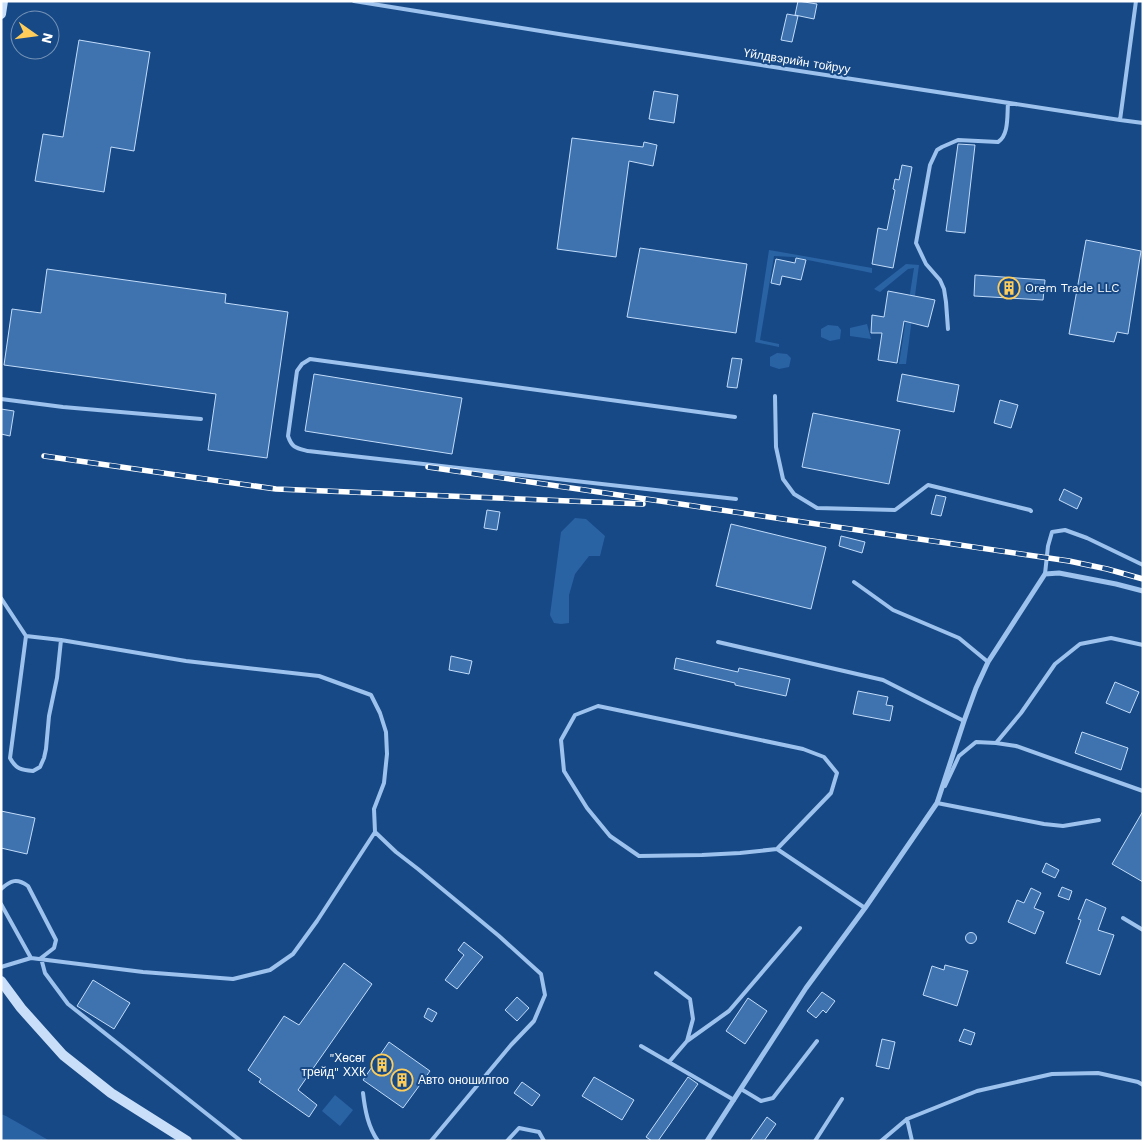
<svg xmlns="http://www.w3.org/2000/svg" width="1144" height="1142" font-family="'Work Sans',sans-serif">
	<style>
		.green { fill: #2a63a4 }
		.building { fill: #3f73af; stroke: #c2dcfa }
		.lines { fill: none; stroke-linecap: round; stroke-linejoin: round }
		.service { stroke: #9cc2ed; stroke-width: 4 }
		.minor { stroke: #9cc2ed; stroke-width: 5 }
		.secondary { stroke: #c9dff9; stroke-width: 10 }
		.rail-casing { stroke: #fff; stroke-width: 5.5 }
		.rail { stroke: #174986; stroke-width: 4; stroke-dasharray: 11; stroke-linecap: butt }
		.labels { text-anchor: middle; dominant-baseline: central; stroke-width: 4; stroke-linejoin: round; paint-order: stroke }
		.street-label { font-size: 12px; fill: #fff; stroke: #174986 }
		.poi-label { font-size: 12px; fill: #fff; stroke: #174986; text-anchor: start }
	</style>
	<rect width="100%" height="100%" fill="#174986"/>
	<path class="green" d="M769 250 872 268V273L793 257 774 256 760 340 779 344V347L755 342Z
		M906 264 919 265 906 364H899L914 268 908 269 880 292 874 289Z
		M867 324 871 339 850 336V328Z
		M828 325 838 326 841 330 840 339 830 341 821 337V329Z
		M777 353 787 354 791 358 789 367 779 369 770 366V357Z
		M575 518 586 519 605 536 600 556H589L575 574 569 595V623L561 624 554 623 550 615 561 532Z
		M335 1095 353 1110 340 1126 322 1111Z
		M1 1114 6 1116 50 1141H1Z"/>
	<path class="building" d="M798 1 817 4 814 19 795 15Z
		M787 14 798 16 792 42 781 40Z
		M79 40 150 52 134 151 111 147 104 192 35 181 43 134 63 137Z
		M654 91 678 95 674 123 649 119Z
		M572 138 643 147 644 142 657 145 653 166 629 161 616 257 557 249Z
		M958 144 975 145 965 233 946 231Z
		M902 165 912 167 893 268 872 264 878 228 887 230 895 190 893 189 895 179 899 180Z
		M1086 240 1141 251 1128 334 1117 332 1114 342 1069 334Z
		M640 248 747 264 736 333 627 317Z
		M796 258 806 260 801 280 782 276 780 285 771 283 776 259 795 263Z
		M47 269 226 294 225 303 288 312 267 458 208 450 216 394 4 365 12 309 41 313Z
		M975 275 1045 280 1043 300 974 296Z
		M888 291 935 300 928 327 904 321 897 363 878 360 882 333H871L872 315 884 317Z
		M732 358 742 359 737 388 727 387Z
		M314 374 462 398 452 454 305 431Z
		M902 374 959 385 954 412 897 401Z
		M1000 400 1018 405 1011 428 994 423Z
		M1 409 14 411 10 436 1 434Z
		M813 413 900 430 889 484 802 467Z
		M1064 489 1082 498 1077 509 1059 500Z
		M936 495 946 497 941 516 931 514Z
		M487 510 500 512 497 530 484 528Z
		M731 524 826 547 811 609 716 586Z
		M841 536 865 542 862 553 839 546Z
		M451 656 472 661 469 674 449 670Z
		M676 658 738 672 739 668 790 679 786 696 735 685V683L674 669Z
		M1115 682 1139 692 1130 713 1106 703Z
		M858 691 888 697 886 705 893 706 890 721 853 714Z
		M1082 732 1128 748 1121 770 1075 753Z
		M1 811 35 818 27 854 1 848Z
		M1143 811V882L1112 864Z
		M1046 863 1059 870 1055 878 1042 872Z
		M1062 887 1072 891 1069 900 1058 896Z
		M1031 888 1041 893 1034 908 1044 912 1035 934 1008 922 1017 900 1024 903Z
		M1086 899 1106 908 1098 930 1114 935 1100 975 1066 963 1081 920 1078 919Z
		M965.5 938a5.5 5.5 0 1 1 11 0a5.5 5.5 0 1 1-11 0Z
		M464 942 483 957 457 989 445 980 464 955 458 950Z
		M344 963 372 984 298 1090 317 1105 309 1117 259 1082 261 1079 248 1070 284 1016 299 1025Z
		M945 965 968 971 957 1006 923 995 932 966 944 970Z
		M93 980 130 1003 114 1029 77 1006Z
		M822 992 835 1001 826 1013 823 1010 816 1018 807 1011Z
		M517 997 529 1008 517 1021 505 1010Z
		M748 998 767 1011 745 1044 726 1031Z
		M428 1008 437 1013 432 1022 424 1017Z
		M964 1029 975 1033 971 1045 959 1041Z
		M882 1039 895 1042 889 1069 876 1066Z
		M389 1042 430 1071 403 1108 363 1080Z
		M594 1077 634 1100 622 1120 582 1096Z
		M688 1077 698 1084 658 1141H652L646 1137Z
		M522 1082 540 1095 532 1106 514 1093Z
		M767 1117 776 1124 764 1141H750Z"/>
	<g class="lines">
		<path class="service" d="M354 1 565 35 1120 120 1136 1
			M1120 120 1143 123
			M948 329 946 302 944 289 940 280 926 264 916 243 930 165 937 150 942 147 958 140 998 142C1009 135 1007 116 1008 103
			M775 396 776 447 783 479 794 494 817 508 895 510 928 485 1030 510 1031 511
			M1 399 63 407 201 419
			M735 417 310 359 302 364 297 371 288 436C292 448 296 448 308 451L736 499
			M1045 574 1048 546 1052 532 1065 530 1087 538 1143 565
			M854 582 893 610 959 638 988 662
			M1 598 26 636 61 640 186 661 319 676 371 695 380 713 386 732 387 754 384 783 374 809 375 832 396 852 418 869 499 936 541 974 545 995 534 1021 511 1045 431 1141
			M26 636 10 758C16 769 21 770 33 771L40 767 44 758 46 749 49 716 57 678 61 640
			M718 642 883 680 964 721
			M996 743 1021 713 1055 664 1080 644 1111 638 1143 645
			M945 786 959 756 976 742 996 743 1016 746 1143 791
			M937 802V803L1044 824 1063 826 1099 820
			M777 849 831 793 837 773 824 757 803 749 598 706 575 715 561 740 564 771 587 808 610 836 639 856 702 855 740 853 777 849 865 908
			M1 889C11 880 17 878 28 886L56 940 54 948 41 958
			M1 904 31 958
			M1123 918 1143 930
			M41 958 45 973 68 1004 241 1141
			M1 967 31 958 143 972 233 979 270 970 293 954 317 921 375 832
			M656 973 690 999 693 1019 687 1041 669 1062
			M687 1041 729 1011 800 928
			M641 1046 734 1100
			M741 1089 761 1101 773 1098 817 1041
			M363 1093C365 1110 368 1127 378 1141
			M907 1119 912 1141
			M507 1141 519 1128 539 1132 544 1141
			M815 1141 842 1099
			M881 1141 907 1119 977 1091 1052 1074 1098 1073 1138 1082 1143 1085"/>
		<path class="minor" d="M707 1141 806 988 865 908 937 803 964 721 976 688 988 662 1045 574 1059 573 1116 584 1143 591"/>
		<path class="secondary" d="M1 14 3 1
			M1 981 21 1008 63 1055 111 1093 187 1141"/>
		<g class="rail-casing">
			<path id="rail" d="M44 456 276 489 643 504
				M428 467 1069 561 1107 569 1143 579"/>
		</g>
		<use href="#rail" class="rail"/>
	</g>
	<defs>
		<g id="building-ring" transform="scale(1.125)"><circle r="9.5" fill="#174986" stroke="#ffcd59" stroke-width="1.5"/><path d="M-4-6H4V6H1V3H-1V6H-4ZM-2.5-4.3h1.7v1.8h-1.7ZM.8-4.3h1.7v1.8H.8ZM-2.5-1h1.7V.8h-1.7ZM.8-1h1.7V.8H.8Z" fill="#ffcd59"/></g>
	</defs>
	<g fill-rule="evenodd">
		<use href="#building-ring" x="1009" y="288"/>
		<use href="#building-ring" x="382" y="1065"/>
		<use href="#building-ring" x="402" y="1080"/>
	</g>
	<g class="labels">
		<g class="street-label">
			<text transform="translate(797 61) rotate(9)">Үйлдвэрийн тойруу</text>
		</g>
		<g class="poi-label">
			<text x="1025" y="288">Orem Trade LLC</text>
			<text x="366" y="1058" text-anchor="end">"Хөсөг<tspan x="366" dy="14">трейд" ХХК</tspan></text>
			<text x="418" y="1080">Авто оношилгоо</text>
		</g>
	</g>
	<rect width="1144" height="1142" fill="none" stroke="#ffffff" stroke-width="5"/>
	<g transform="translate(35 35) rotate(104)"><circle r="24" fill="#174986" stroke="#7492b6"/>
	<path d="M0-4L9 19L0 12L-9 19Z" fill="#ffcd59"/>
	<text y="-8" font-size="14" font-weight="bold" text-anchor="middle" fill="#ffffff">N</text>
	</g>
</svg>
